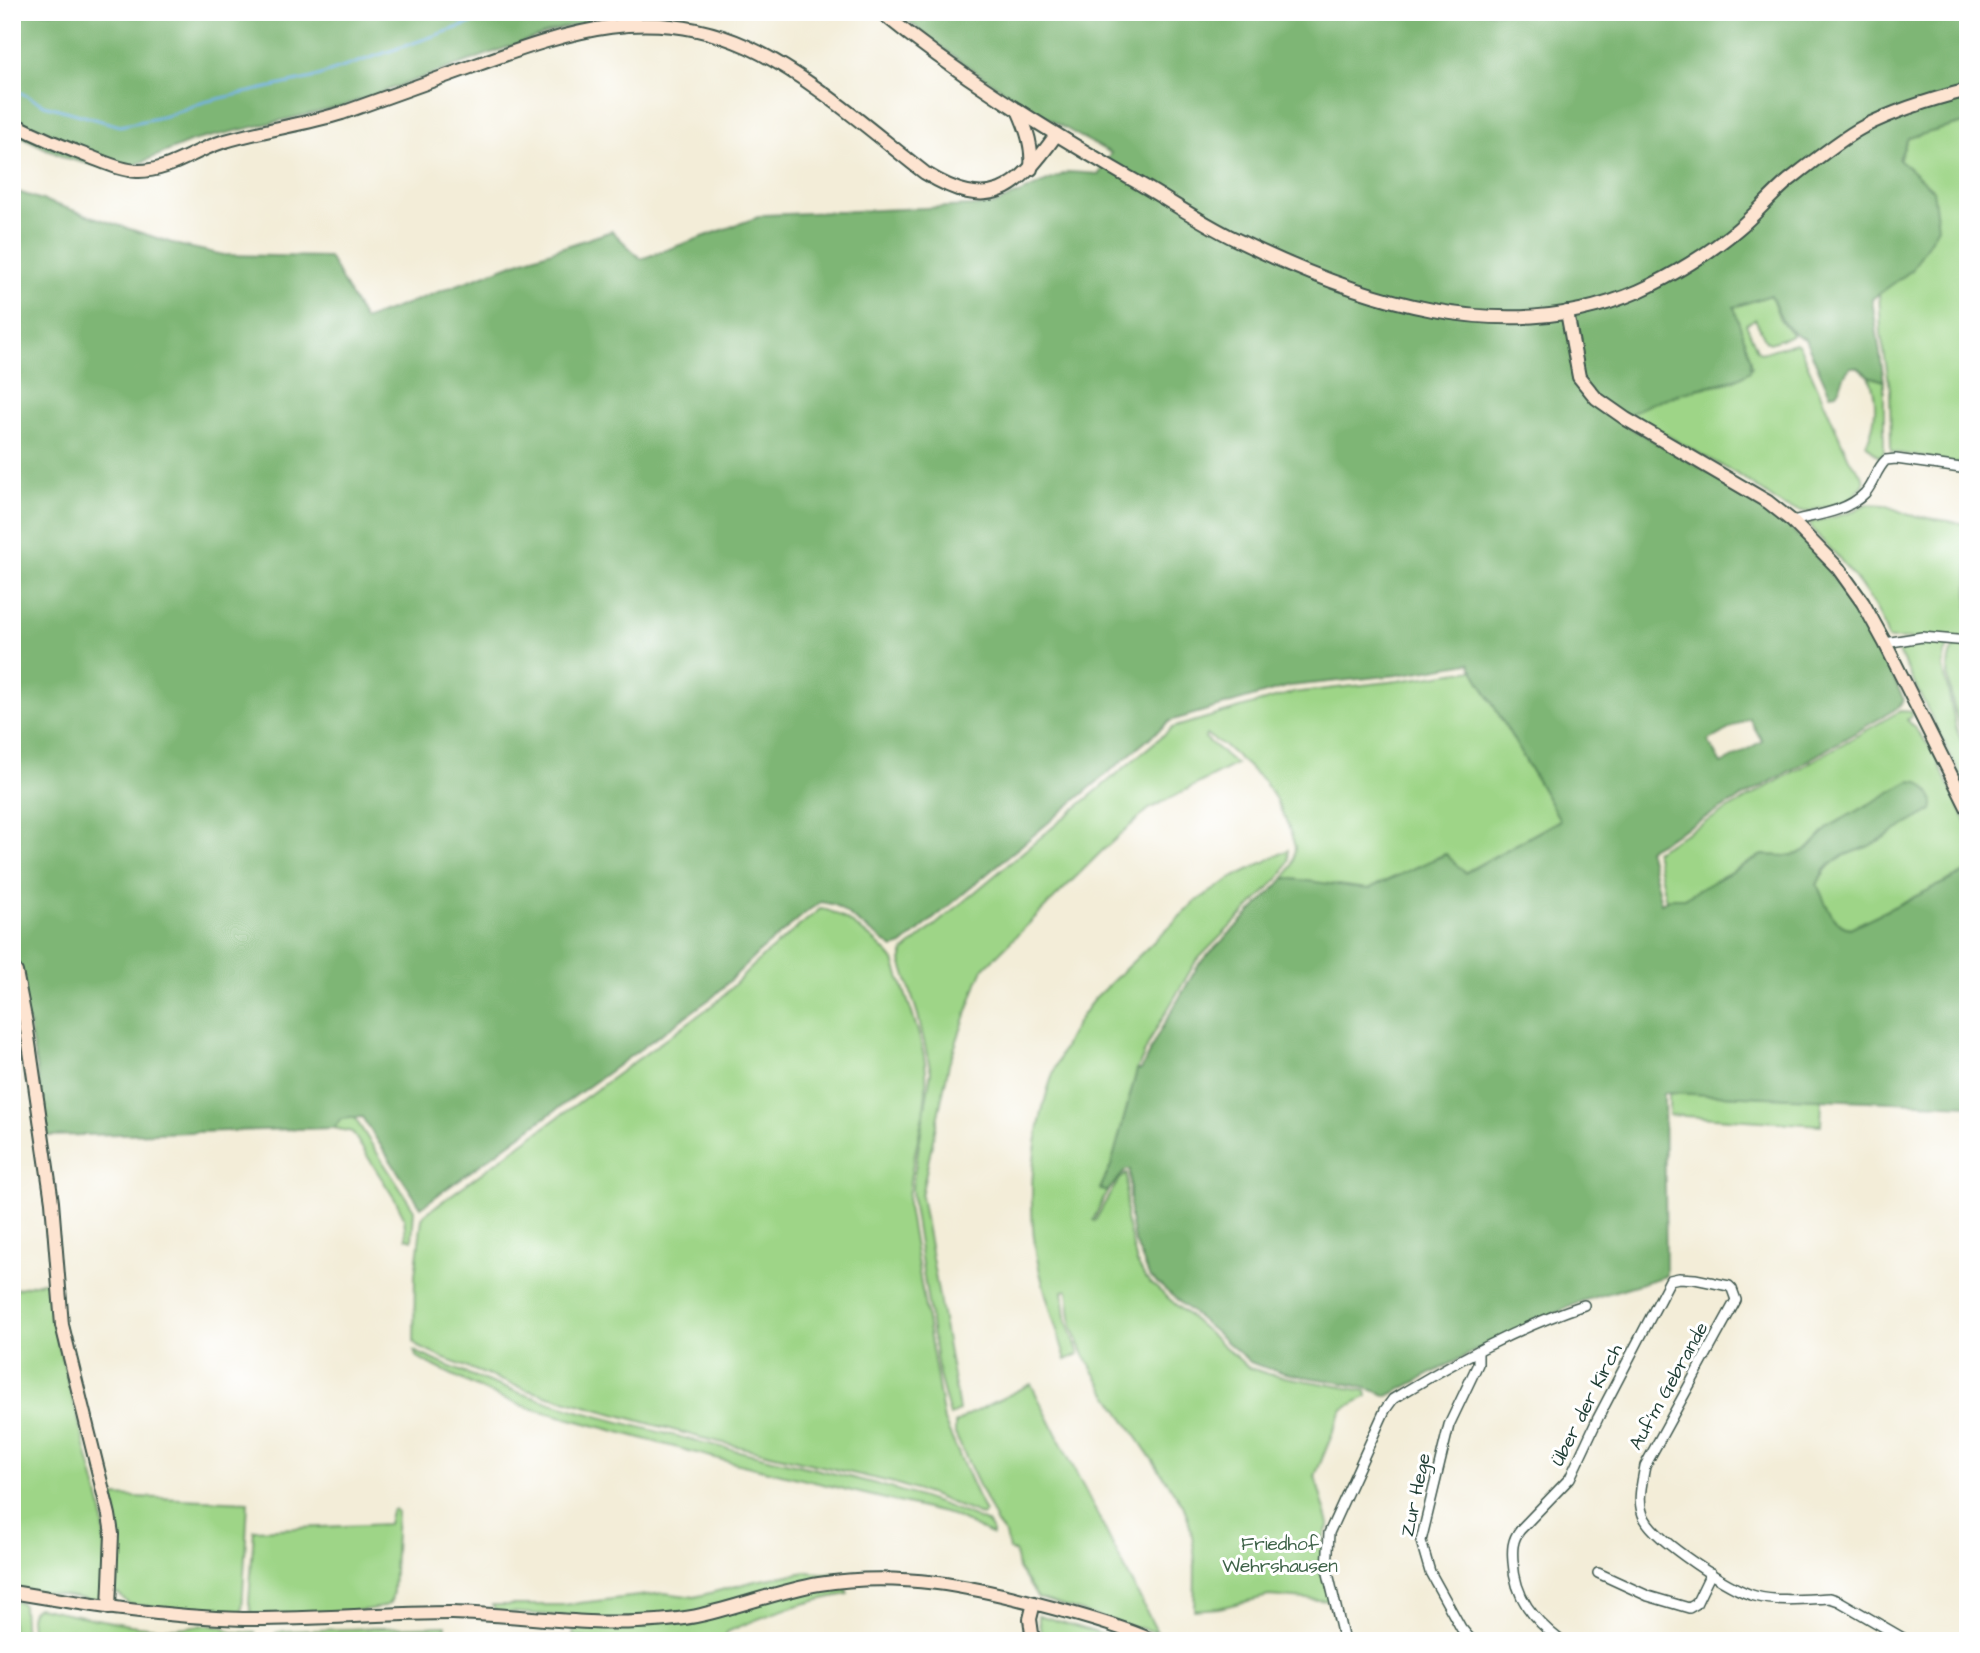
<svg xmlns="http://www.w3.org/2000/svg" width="1980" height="1653" font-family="'Architects Daughter',sans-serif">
<rect width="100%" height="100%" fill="#fff"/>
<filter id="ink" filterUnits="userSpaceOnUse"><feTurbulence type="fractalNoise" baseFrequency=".0143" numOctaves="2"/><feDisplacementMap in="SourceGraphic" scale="14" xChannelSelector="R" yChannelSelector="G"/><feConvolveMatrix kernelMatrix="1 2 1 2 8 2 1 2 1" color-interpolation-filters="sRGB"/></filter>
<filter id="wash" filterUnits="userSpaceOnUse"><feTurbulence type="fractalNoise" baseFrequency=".00686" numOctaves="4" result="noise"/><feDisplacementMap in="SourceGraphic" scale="28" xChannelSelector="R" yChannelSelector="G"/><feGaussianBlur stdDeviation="1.57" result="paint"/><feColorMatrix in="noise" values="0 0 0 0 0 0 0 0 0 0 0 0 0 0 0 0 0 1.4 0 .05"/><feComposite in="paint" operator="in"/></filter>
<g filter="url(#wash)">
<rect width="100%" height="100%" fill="#f3edd8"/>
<!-- green -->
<g fill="#9ed587" stroke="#5e895e" stroke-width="2">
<path d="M 1968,122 L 1968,465 L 1891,452 L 1890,388 L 1881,334 L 1879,293 L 1912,270 L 1933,190 L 1899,160 L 1908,138 Z"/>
<path d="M 1771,295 L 1780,320 L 1793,335 L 1770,343 L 1766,341 L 1755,319 L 1746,324 L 1757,350 L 1761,353 L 1795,343 L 1799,345 L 1849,459 L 1863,477 L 1864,484 L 1851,499 L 1830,506 L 1806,512 L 1784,507 L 1742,477 L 1628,414 L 1637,408 L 1693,390 L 1734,381 L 1752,367 L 1733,307 Z"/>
<path d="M 1869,376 L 1884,381 L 1884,452 L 1879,457 L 1866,444 C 1877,423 1878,398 1869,376 Z"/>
<path d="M 1866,504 L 1885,505 L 1909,515 L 1968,524 L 1968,639 L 1888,639 C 1882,612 1860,583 1842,562 C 1832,548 1817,539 1809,523 L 1849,513 Z"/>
<path d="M 1920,640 L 1950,642 L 1945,654 L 1943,667 L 1956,728 L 1968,757 L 1968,790 L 1895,645 Z"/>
<path d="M 1958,643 L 1968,645 L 1968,749 C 1959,726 1935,661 1958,643 Z"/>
<path d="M 1473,670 L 1560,820 L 1464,873 L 1445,854 L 1368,890 L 1285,878 L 1293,864 L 1295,847 L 1288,825 L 1275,798 L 1263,780 L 1225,746 L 1206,735 L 1205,738 L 1236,764 L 1149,809 L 1102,851 L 983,969 L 978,980 L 949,1064 L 921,1196 L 959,1410 L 950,1416 L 939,1375 L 913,1206 L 912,1187 L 931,1072 L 918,1015 L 901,961 L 904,951 L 1172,728 L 1292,693 L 1398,681 Z"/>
<path d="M 1900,711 L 1912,712 L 1912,716 L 1907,719 L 1931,748 L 1968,826 L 1968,871 L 1850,928 C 1832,926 1825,900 1817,885 C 1829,858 1843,856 1869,846 L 1809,848 L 1798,854 L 1786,856 L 1762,855 L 1684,898 L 1671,898 L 1666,901 L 1655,851 Z"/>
<path d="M 1288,850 L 1289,861 L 1281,876 L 1196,961 L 1151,1038 L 1137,1070 L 1111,1166 L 1100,1189 L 1107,1192 L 1093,1220 L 1095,1221 L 1110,1194 L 1120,1179 L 1127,1174 L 1126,1219 L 1137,1263 L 1145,1278 L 1248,1367 L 1268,1374 L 1366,1391 L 1367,1396 L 1342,1410 L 1315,1476 L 1329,1524 L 1323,1538 L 1324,1568 L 1330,1601 L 1269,1596 L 1219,1608 L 1194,1610 C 1195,1572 1198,1541 1183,1505 L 1102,1386 L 1084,1355 L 1072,1327 L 1068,1290 L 1063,1291 L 1066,1318 L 1079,1354 L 1066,1360 C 1057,1329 1046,1299 1039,1268 C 1020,1183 1039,1065 1095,998 L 1195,902 L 1232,878 Z"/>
<path d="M 820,909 C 839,909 883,946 894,961 C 904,993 924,1039 926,1072 C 929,1116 908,1161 908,1207 L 944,1421 L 985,1513 L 983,1516 L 934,1496 L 894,1483 L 702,1438 L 527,1390 L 442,1358 L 419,1347 L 414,1342 L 415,1275 L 422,1219 L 425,1214 L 718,1001 L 762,957 Z"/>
<path d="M 1669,1093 L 1822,1099 L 1821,1125 L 1669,1115 Z"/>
<path d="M 354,1117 L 414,1210 L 412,1240 L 406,1238 L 404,1217 L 396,1201 L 352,1132 L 334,1128 L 341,1119 Z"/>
<path d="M 42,1282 L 49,1282 L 52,1286 L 58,1343 L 102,1510 C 106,1539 105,1568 103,1597 L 98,1601 L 12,1587 L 12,1290 Z"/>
<path d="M 414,1351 C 524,1403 646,1429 764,1457 C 841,1475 915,1490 988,1523 L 992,1529 L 992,1535 L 952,1515 L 726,1461 L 526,1407 L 487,1392 L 428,1363 L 416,1356 Z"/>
<path d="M 1031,1384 L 1157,1632 L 1121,1624 L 1038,1598 L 1018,1568 L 1015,1552 L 1009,1550 L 1006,1535 L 997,1524 L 955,1434 L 955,1424 L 966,1416 Z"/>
<path d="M 113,1496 L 248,1502 L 242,1611 L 238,1613 L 193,1612 L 129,1604 L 118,1593 L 114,1595 L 120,1557 L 116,1558 L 118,1525 Z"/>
<path d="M 395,1509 L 397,1512 L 393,1591 C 392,1597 392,1602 387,1605 C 376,1613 274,1614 254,1614 L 251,1613 L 249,1602 L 254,1530 L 388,1524 L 391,1511 Z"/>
<path d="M 806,1572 L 836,1574 L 842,1577 L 848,1594 C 802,1602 770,1613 727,1632 L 723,1641 L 594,1640 L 573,1636 L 576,1617 L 495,1611 L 492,1605 L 563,1605 L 664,1593 L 695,1597 L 755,1581 Z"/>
<path d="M 12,1600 L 21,1603 L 23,1606 L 25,1641 L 12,1641 Z"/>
<path d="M 37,1607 C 80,1615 135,1630 178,1628 C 194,1627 218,1619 231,1632 L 255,1633 L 253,1637 L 258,1641 L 32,1641 L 30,1618 L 32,1611 Z"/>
<path d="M 1038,1615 L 1125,1641 L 1042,1641 Z"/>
<path d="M 446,1626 L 446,1641 L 270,1641 L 276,1633 L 284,1631 Z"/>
</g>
<!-- forest -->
<g fill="#7eb674" stroke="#4e7a54" stroke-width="2" fill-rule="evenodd">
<path d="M 12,12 L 607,12 L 605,18 L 559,29 L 340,107 L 192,141 L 135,165 L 106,168 L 65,158 L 12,132 Z"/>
<path d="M 897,12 L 1968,12 L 1968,122 L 1908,138 L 1899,159 L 1933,190 L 1938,227 L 1912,270 L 1872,299 L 1884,381 L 1869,376 L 1858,367 L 1851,367 C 1842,374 1843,385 1836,393 L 1830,394 L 1805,339 C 1783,331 1779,315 1771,295 L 1734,307 L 1751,360 L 1750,371 C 1736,382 1721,382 1704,387 C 1674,395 1644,404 1618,421 C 1655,442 1692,462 1729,485 C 1749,497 1772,510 1790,527 C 1842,580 1873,634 1904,700 L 1899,707 L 1781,776 L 1648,849 L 1661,903 L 1671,898 L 1684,898 L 1762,855 L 1786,856 L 1798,854 L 1809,848 L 1830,826 L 1910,781 L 1919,782 C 1928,789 1936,798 1932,810 L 1869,846 L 1840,857 L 1824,870 L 1817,885 C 1825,900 1832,926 1850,928 L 1968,871 L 1968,1105 L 1664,1093 L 1666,1276 L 1582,1301 L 1477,1350 L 1388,1396 C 1344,1377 1294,1381 1250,1362 L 1149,1276 L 1134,1239 L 1130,1219 L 1130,1170 L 1126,1170 L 1107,1192 L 1100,1189 L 1111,1166 L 1137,1070 L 1141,1070 L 1156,1038 L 1199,964 L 1285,878 L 1368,889 L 1446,854 L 1465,873 L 1560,820 L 1469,663 L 1398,675 L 1290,686 L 1170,721 L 902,945 L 893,948 L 835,905 L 821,902 L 809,910 L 758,953 L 714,996 L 421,1207 L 362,1117 L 341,1119 L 334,1128 L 48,1136 L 28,1020 L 12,1021 L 12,190 L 178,245 L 224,255 L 329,257 L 364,320 L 518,262 L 612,231 L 641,259 L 764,215 L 993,205 L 1068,172 L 1099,174 L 1111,153 C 1035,114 963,67 897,12 ZM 1749,718 L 1762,741 L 1721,764 L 1708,741 Z"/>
</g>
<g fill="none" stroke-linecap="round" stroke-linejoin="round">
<!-- stream -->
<path stroke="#73b2e7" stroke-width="2.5" d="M 12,88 L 44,105 L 120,126 L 166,116 L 204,102 L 312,78 L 503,12"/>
</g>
</g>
<g filter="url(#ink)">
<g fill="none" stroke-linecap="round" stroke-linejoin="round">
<!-- street casing -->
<g stroke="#3f574d" stroke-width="12">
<g id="street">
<path d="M 1792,521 C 1816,515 1847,512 1865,493 C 1874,483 1876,469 1886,460 L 1896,459 L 1968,469"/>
<path d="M 1885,643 L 1922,637 L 1968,641"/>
<path d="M 1598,1573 L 1648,1596 L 1689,1608 L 1696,1604 L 1711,1573"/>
<path d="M 1344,1641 L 1327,1569 L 1329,1533 L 1385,1410 L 1393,1399 C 1454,1362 1516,1328 1584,1305"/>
<path d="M 1472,1641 L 1461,1628 L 1430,1572 L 1421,1541 L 1449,1425 L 1478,1364 L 1478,1351"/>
<path d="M 1561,1641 C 1533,1619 1515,1598 1513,1562 C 1512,1550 1512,1540 1520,1530 L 1570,1478 L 1598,1418 L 1670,1280 L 1679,1278 L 1695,1279 L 1729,1286 L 1732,1289 L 1736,1300 L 1645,1466 C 1642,1483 1636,1503 1645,1519 C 1657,1541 1730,1590 1755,1596 C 1778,1602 1806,1599 1830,1598 L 1839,1601 L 1908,1641"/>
</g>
</g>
<!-- secondary casing -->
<g stroke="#3f574d" stroke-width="16">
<g id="secondary">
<path d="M 881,12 C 958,75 1042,127 1128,177 C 1164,197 1198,221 1235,239 C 1359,300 1504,350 1639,291 C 1672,276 1711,252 1738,229 C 1756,214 1770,196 1788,181 C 1807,166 1842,138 1863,127 C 1896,110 1932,99 1968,90"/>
<path d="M 1018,110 C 1027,130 1033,147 1031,169"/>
<path d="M 12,123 C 36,135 60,146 85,155 C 102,161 119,170 137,171 C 168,172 193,151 222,142 C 261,130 302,125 342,113 C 387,97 431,81 476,65 C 570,31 651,3 748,47 C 810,76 871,131 925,173 C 990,213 1016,191 1056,135"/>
<path d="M 1567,312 L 1579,377 L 1596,398 L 1626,419 L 1768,502 L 1792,521 L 1838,568 L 1863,603 L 1885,643 L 1968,809"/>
<path d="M 12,966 L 16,972 L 26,1023 L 52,1202 L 62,1325 L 109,1515 L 112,1534 L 109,1608"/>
<path d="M 12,1592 C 89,1605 165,1617 243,1619 C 313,1620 382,1613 452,1613 C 514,1614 576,1625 638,1622 C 659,1621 680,1620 701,1615 C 741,1606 779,1591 819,1584 C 898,1571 973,1586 1049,1607 C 1084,1616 1120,1626 1154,1641"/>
<path d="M 1033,1641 L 1030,1619 L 1034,1603"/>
</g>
</g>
<!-- street -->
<use href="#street" stroke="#fff" stroke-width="9"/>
<!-- secondary -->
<use href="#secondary" stroke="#fde4d1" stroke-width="12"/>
</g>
</g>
<g text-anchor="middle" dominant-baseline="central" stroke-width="6" stroke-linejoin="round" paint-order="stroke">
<!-- street labels -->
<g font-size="19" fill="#1f3d34" stroke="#fff">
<text transform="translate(1669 1386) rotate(-61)">Auf'm Gebrande</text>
<text transform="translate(1587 1405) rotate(-63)">Über der Kirch</text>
<text transform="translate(1416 1495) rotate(-78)">Zur Hege</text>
</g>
<!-- park labels -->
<g font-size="19" fill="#3f6349" stroke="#fff">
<text x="1280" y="1544">Friedhof<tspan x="1280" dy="22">Wehrshausen</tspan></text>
</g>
</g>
<!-- margin -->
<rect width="1980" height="1653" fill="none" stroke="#fff" stroke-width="42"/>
</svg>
